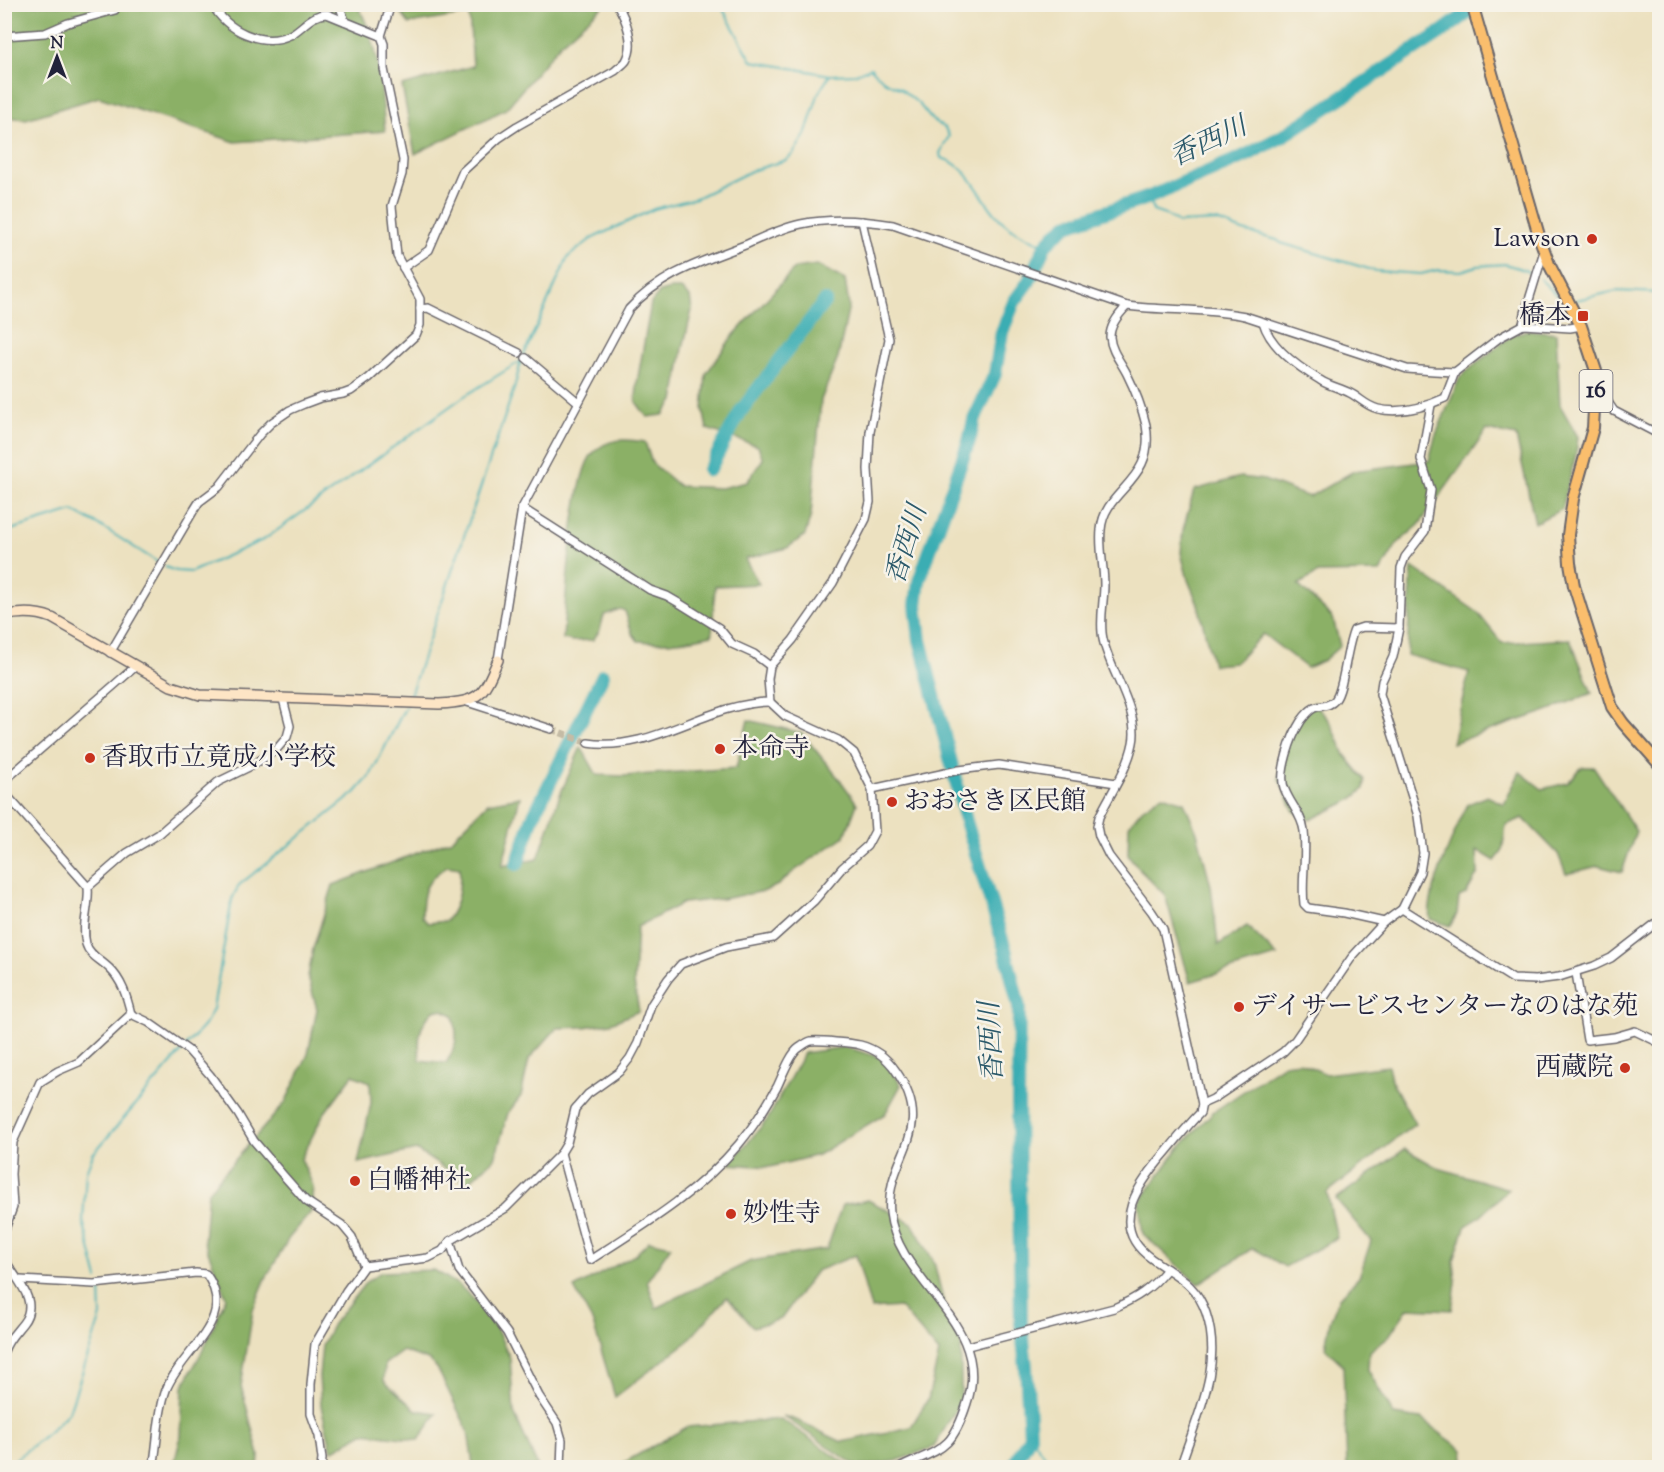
<svg xmlns="http://www.w3.org/2000/svg" width="1664" height="1472" font-family="'Sorts Mill Goudy','Noto Serif JP',serif">
<rect width="100%" height="100%" fill="#f7f3e8"/>
<filter id="ink" filterUnits="userSpaceOnUse"><feTurbulence type="fractalNoise" baseFrequency=".0167" numOctaves="2"/><feDisplacementMap in="SourceGraphic" scale="12" xChannelSelector="R" yChannelSelector="G"/><feConvolveMatrix kernelMatrix="1 2 1 2 8 2 1 2 1" color-interpolation-filters="sRGB"/></filter>
<filter id="wash" filterUnits="userSpaceOnUse"><feTurbulence type="fractalNoise" baseFrequency=".008" numOctaves="4" result="noise"/><feDisplacementMap in="SourceGraphic" scale="24" xChannelSelector="R" yChannelSelector="G"/><feGaussianBlur stdDeviation="1.35" result="paint"/><feColorMatrix in="noise" values="0 0 0 0 0 0 0 0 0 0 0 0 0 0 0 0 0 1.4 0 .05"/><feComposite in="paint" operator="in"/></filter>
<g filter="url(#wash)">
<rect width="100%" height="100%" fill="#ece1c0"/>
<!-- forest -->
<g fill="#8bb066" stroke="#566950" stroke-width="1.5" fill-rule="evenodd">
<path d="M 4,5 L 357,5 C 380,43 381,87 385,131 L 235,142 L 99,97 L 26,119 L 5,117 Z"/>
<path d="M 395,5 L 395,4 L 604,5 L 561,43 L 506,109 L 415,154 L 402,86 L 473,66 L 469,14 L 409,24 Z"/>
<path d="M 817,265 L 845,280 L 849,306 L 838,358 L 821,400 L 811,515 L 805,535 L 787,548 L 745,559 L 759,584 L 715,586 L 712,635 C 687,641 663,644 638,641 L 632,633 L 625,611 L 620,609 L 604,615 L 600,630 L 593,640 L 572,641 L 563,639 C 565,605 573,474 593,453 C 609,437 625,439 645,442 L 652,463 L 679,486 L 721,488 L 747,482 L 763,459 L 758,446 L 707,429 L 703,409 L 706,374 L 732,337 L 795,268 Z"/>
<path d="M 670,289 L 681,289 L 690,297 L 692,310 L 683,348 L 674,401 L 663,415 L 647,417 L 636,402 L 637,383 L 651,303 L 660,292 Z"/>
<path d="M 1528,330 L 1556,333 L 1560,405 L 1578,437 L 1576,454 L 1562,509 L 1535,523 L 1516,436 L 1487,430 L 1419,525 L 1397,544 L 1380,572 L 1318,573 L 1298,585 L 1333,618 L 1340,646 L 1324,660 L 1307,668 L 1263,634 L 1235,663 L 1213,665 L 1198,604 L 1188,580 L 1181,553 L 1183,530 L 1194,490 L 1240,477 L 1264,480 L 1309,497 L 1354,471 L 1429,461 L 1435,437 L 1460,377 L 1512,335 Z"/>
<path d="M 1412,567 L 1477,612 L 1502,643 L 1570,639 L 1592,693 L 1547,711 L 1452,743 L 1469,672 L 1407,655 Z"/>
<path d="M 1314,702 L 1331,723 L 1345,755 L 1365,780 L 1364,789 L 1351,800 L 1310,820 L 1294,812 L 1279,779 L 1283,745 L 1292,721 L 1304,709 Z"/>
<path d="M 748,720 L 802,733 C 820,757 841,778 857,804 L 845,836 L 793,872 L 778,885 L 765,891 L 722,899 L 683,903 L 637,927 L 634,983 L 639,1011 L 611,1023 L 584,1027 L 557,1028 L 529,1059 L 521,1096 L 508,1113 L 495,1158 L 467,1183 L 416,1150 L 358,1163 L 371,1103 L 370,1082 L 353,1075 L 323,1115 L 301,1159 L 313,1186 L 311,1212 L 289,1238 L 265,1280 L 253,1310 L 241,1386 L 259,1455 L 258,1467 L 173,1468 L 181,1436 L 183,1386 L 204,1348 L 226,1297 L 204,1241 L 208,1191 L 285,1103 L 308,1054 L 317,1009 L 308,977 L 313,949 L 333,885 L 451,840 L 488,803 L 520,797 L 502,866 L 538,859 L 559,797 L 581,747 L 597,775 L 624,776 L 736,768 ZM 447,866 L 460,868 C 460,887 459,906 446,921 L 428,923 L 422,917 C 422,891 425,881 447,866 ZM 434,1010 L 442,1010 L 453,1015 C 458,1037 458,1044 446,1063 L 420,1060 C 418,1038 418,1026 434,1010 Z"/>
<path d="M 1582,767 L 1594,767 L 1636,831 L 1622,872 L 1598,866 L 1566,874 L 1558,854 L 1523,818 L 1506,825 L 1502,852 L 1495,861 L 1477,850 L 1478,873 L 1466,894 L 1459,897 L 1457,914 L 1450,926 L 1430,919 C 1425,898 1457,825 1468,804 L 1487,796 L 1504,804 L 1520,772 L 1542,789 L 1567,783 Z"/>
<path d="M 1162,795 L 1184,802 L 1197,832 L 1211,886 L 1218,945 L 1247,926 L 1277,956 L 1190,982 L 1165,895 L 1142,872 L 1128,855 L 1129,825 L 1142,809 Z"/>
<path d="M 845,1047 L 885,1059 L 901,1085 L 885,1114 L 818,1155 L 770,1167 L 729,1164 L 767,1120 L 804,1053 Z"/>
<path d="M 1299,1062 L 1326,1074 L 1388,1066 L 1391,1080 L 1415,1124 L 1327,1193 L 1337,1238 L 1285,1267 L 1253,1248 L 1198,1284 L 1143,1234 L 1139,1203 L 1178,1149 L 1213,1112 L 1284,1064 Z"/>
<path d="M 1405,1149 L 1438,1168 L 1509,1189 L 1480,1216 L 1465,1227 L 1454,1260 L 1456,1283 L 1452,1310 L 1408,1308 L 1389,1336 L 1369,1352 L 1368,1370 L 1394,1415 L 1421,1419 L 1463,1450 L 1465,1467 L 1347,1467 L 1343,1365 L 1325,1348 L 1330,1321 L 1339,1298 L 1359,1277 L 1371,1241 L 1336,1199 Z"/>
<path d="M 868,1200 L 912,1223 L 934,1262 L 945,1308 L 961,1338 L 961,1401 L 934,1447 L 896,1461 L 858,1467 L 783,1416 L 796,1420 L 842,1442 L 911,1427 L 928,1399 L 939,1353 L 900,1307 L 871,1309 L 856,1255 L 816,1271 L 781,1319 L 753,1327 L 727,1297 L 686,1343 L 615,1397 L 593,1323 L 574,1288 L 635,1255 L 649,1241 L 671,1246 L 647,1281 L 656,1308 L 751,1261 L 827,1249 L 842,1205 Z"/>
<path d="M 434,1270 L 459,1285 L 490,1315 L 510,1358 L 514,1413 L 538,1467 L 468,1467 L 473,1466 L 468,1431 L 437,1368 L 428,1360 L 403,1351 L 385,1364 L 384,1381 L 416,1410 L 437,1413 L 419,1440 L 363,1433 L 332,1451 L 321,1406 L 319,1376 L 322,1345 L 333,1324 L 366,1282 L 381,1272 Z"/>
<path d="M 781,1419 L 851,1467 L 616,1467 L 687,1427 Z"/>
</g>
<g fill="none" stroke-linecap="round" stroke-linejoin="round">
<!-- stream -->
<g stroke="#3badb3" stroke-width="2">
<path d="M 720,4 L 752,61 L 830,75 L 855,74 L 871,68 L 884,81 L 901,89 L 919,104 L 932,120 L 945,128 L 949,136 L 940,153 L 941,158 C 970,165 979,197 998,217 C 1010,230 1029,238 1045,246"/>
<path d="M 1150,197 L 1153,211 L 1168,216 L 1178,223 L 1217,221 L 1243,231 L 1277,240 L 1281,243 L 1376,271 L 1421,274 L 1438,270 L 1461,271 L 1477,266 L 1505,264 L 1525,270 L 1533,275"/>
<path d="M 1540,279 L 1564,302"/>
<path d="M 1576,300 L 1616,291 L 1660,293"/>
<path d="M 4,532 L 73,511 L 104,528 L 159,563"/>
<path d="M 165,567 L 176,571 L 191,572 L 265,539 L 463,397 L 521,361"/>
<path d="M 408,701 L 514,389 L 521,361 L 568,257 L 591,239 L 654,209 L 696,198 L 751,171 L 786,160 L 793,154 L 805,135 L 819,92 L 830,75"/>
<path d="M 98,1279 L 83,1221 L 86,1172 L 93,1154 L 206,1023 L 213,1009 L 232,899 L 239,885 L 355,793 L 370,776 L 406,706"/>
<path d="M 1030,1436 L 1053,1468"/>
<path d="M 5,1468 L 49,1432 L 69,1412 L 101,1316 L 100,1286"/>
</g>
<!-- river -->
<g stroke="#3badb3" stroke-width="14">
<path d="M 709,470 L 741,411 L 825,301"/>
<path d="M 517,864 L 533,817 L 603,675"/>
<path d="M 1012,1468 L 1030,1436 L 1026,1367 L 1021,1322 L 1018,1101 L 1019,1007 L 1005,949 L 966,821 L 920,640 L 916,605 L 919,581 L 969,441 L 974,420 L 995,374 L 1002,332 L 1014,302 L 1028,283 L 1045,246 L 1055,235 L 1067,225 L 1150,197 L 1245,156 L 1283,136 L 1443,31 L 1480,4"/>
</g>
</g>
</g>
<g filter="url(#ink)">
<g fill="none" stroke-linecap="round" stroke-linejoin="round">
<!-- street-tunnel -->
<path stroke="#c4bba5" stroke-width="7" stroke-dasharray="7 3.5" stroke-linecap="butt" d="M 551,729 L 588,743"/>
<!-- street casing -->
<g stroke="#69656a" stroke-width="10">
<g id="street">
<path d="M 212,4 C 226,30 262,48 290,35 C 303,28 311,14 327,14 L 381,36"/>
<path d="M 339,4 L 345,21"/>
<path d="M 4,36 L 45,33 L 68,23 L 115,10 L 117,4"/>
<path d="M 403,268 L 429,250 L 463,171 L 499,138 L 517,126 L 615,71 C 618,68 623,65 626,61 C 636,44 626,19 617,4"/>
<path d="M 1127,306 C 1119,314 1110,325 1110,337 C 1111,351 1121,362 1127,374 C 1135,390 1142,408 1146,425 C 1156,483 1104,488 1101,530 C 1099,548 1104,567 1104,585 C 1104,602 1099,622 1103,639 C 1109,670 1140,711 1133,743 C 1128,769 1110,794 1099,817 L 1097,826 L 1099,836 L 1109,856 L 1152,912 L 1163,929 L 1202,1104 L 1200,1113 C 1188,1125 1178,1138 1167,1151 C 1140,1182 1105,1226 1152,1259 C 1176,1276 1196,1283 1206,1313 C 1224,1367 1196,1417 1180,1468"/>
<path d="M 420,309 L 428,308 L 519,353"/>
<path d="M 1263,322 C 1270,347 1298,367 1320,380 C 1329,386 1340,388 1350,393 C 1360,398 1366,406 1378,409 C 1400,414 1425,407 1445,398 L 1455,372"/>
<path d="M 1523,325 L 1525,313 L 1544,251"/>
<path d="M 526,358 L 578,402"/>
<path d="M 1596,388 L 1601,392 L 1614,411 L 1660,435"/>
<path d="M 522,508 L 650,590 L 667,596 L 679,603 L 719,628 L 732,644 L 754,654 L 770,666"/>
<path d="M 110,653 L 194,510 L 199,502 L 219,487 L 260,434 L 271,423 L 290,410 L 304,404 L 320,398 L 343,394 L 351,391 L 369,378 L 416,335 L 420,325 L 420,299 L 397,256 L 392,206 L 402,174 L 403,160 L 384,69 L 384,44 L 381,36 L 391,4"/>
<path d="M 498,660 L 522,508 L 629,309 C 662,273 701,262 745,245 C 763,237 782,228 801,224 C 831,218 863,220 893,225 L 1127,306 C 1166,311 1206,308 1245,316 L 1407,369 L 1434,371 L 1455,372 L 1499,338 L 1523,325 L 1570,328 L 1581,326"/>
<path d="M 467,702 L 551,729"/>
<path d="M 588,743 C 653,753 706,703 770,702"/>
<path d="M 4,781 L 135,667"/>
<path d="M 872,789 L 959,770 L 999,765 L 1116,783"/>
<path d="M 4,792 L 88,887 C 90,906 81,925 86,944 C 89,955 101,960 109,968 C 122,980 127,997 131,1014"/>
<path d="M 88,887 L 127,853 L 159,834 L 218,782 L 253,765 L 276,750 L 287,737 L 290,726 L 283,699"/>
<path d="M 1402,909 L 1513,979 L 1536,980 L 1559,977 L 1594,966 L 1611,958 L 1660,920"/>
<path d="M 1384,922 L 1344,913 L 1308,908 L 1304,904 C 1301,880 1307,855 1304,831 C 1302,815 1291,805 1285,790 C 1277,774 1292,735 1301,721 C 1304,717 1310,710 1314,708 C 1322,705 1329,707 1335,700 C 1344,689 1346,648 1354,630 L 1363,627 L 1399,628"/>
<path d="M 1576,973 L 1587,1040 L 1614,1037 L 1635,1031 L 1660,1043"/>
<path d="M 131,1014 L 148,1022 L 188,1050 L 210,1075 L 238,1114 L 254,1141 L 283,1175 L 306,1201 L 342,1225 L 352,1237 L 364,1266"/>
<path d="M 1202,1104 L 1213,1099 L 1283,1052 L 1295,1040 L 1352,957 L 1384,922 L 1402,909 L 1420,872 L 1423,853 L 1418,816 L 1380,694 L 1382,681 L 1393,657 L 1399,628 L 1401,568 L 1405,557 L 1425,531 L 1431,490 L 1421,459 L 1431,405"/>
<path d="M 561,1153 L 590,1260 C 643,1226 698,1193 739,1144 C 754,1126 766,1107 777,1087 C 782,1077 790,1054 799,1048 C 802,1046 807,1042 811,1041 C 819,1040 852,1043 860,1045 C 875,1049 888,1059 896,1071 C 939,1133 884,1157 890,1213 C 898,1284 994,1323 967,1403 C 952,1451 941,1448 899,1468"/>
<path d="M 4,1154 L 10,1169"/>
<path d="M 4,1232 L 13,1207 L 11,1174 L 13,1142 L 40,1082 L 58,1071 L 79,1062 L 131,1014"/>
<path d="M 450,1241 L 459,1270 L 507,1333 L 539,1396 L 557,1423 L 562,1440 L 561,1468"/>
<path d="M 4,1258 C 14,1278 41,1300 23,1323 C 16,1332 8,1339 4,1351"/>
<path d="M 20,1280 L 94,1284 L 196,1273 L 206,1274 C 239,1320 182,1349 166,1390 C 157,1415 158,1442 153,1468"/>
<path d="M 968,1346 L 1114,1308 C 1137,1298 1151,1289 1167,1269"/>
<path d="M 321,1468 L 322,1459 L 319,1436 L 311,1414 L 311,1384 L 315,1344 L 346,1291 L 364,1266 L 428,1258 L 442,1251 L 450,1241 L 506,1208 L 561,1153 L 567,1143 L 575,1109 L 588,1094 L 619,1072 L 630,1058 L 638,1043 L 651,1005 L 668,979 L 681,964 L 726,947 L 773,938 L 814,901 L 842,868 L 867,846 L 875,831 L 872,789 L 854,753 L 838,740 L 785,716 L 770,702 L 768,679 L 770,666 L 793,640 L 833,583 L 866,519 L 870,502 L 868,469 L 870,432 L 889,339 L 862,221"/>
</g>
</g>
<!-- secondary casing -->
<g stroke="#69656a" stroke-width="12">
<path id="secondary" d="M 4,616 C 21,612 36,612 52,618 L 171,686 L 200,695 L 439,704 C 480,701 482,697 498,660"/>
</g>
<!-- primary casing -->
<g stroke="#69656a" stroke-width="14">
<path id="primary" d="M 1472,4 L 1540,239 L 1549,264 L 1581,326 L 1596,371 L 1593,428 L 1573,499 L 1568,535 L 1570,563 L 1574,586 L 1612,707 L 1623,723 L 1660,765"/>
</g>
<!-- street -->
<use href="#street" stroke="#fff" stroke-width="7"/>
<!-- secondary -->
<use href="#secondary" stroke="#fde5c5" stroke-width="9"/>
<!-- primary -->
<use href="#primary" stroke="#fabe6d" stroke-width="10"/>
</g>
</g>
<!-- markers -->
<g fill="#c8321e" stroke="#f7f3e8" stroke-width="2">
<circle cx="1592" cy="239" r="6"/>
<rect x="1577" y="310" width="12" height="12" rx="3"/>
<circle cx="720" cy="749" r="6"/>
<circle cx="90" cy="758" r="6"/>
<circle cx="892" cy="802" r="6"/>
<circle cx="1239" cy="1007" r="6"/>
<circle cx="1625" cy="1068" r="6"/>
<circle cx="355" cy="1181" r="6"/>
<circle cx="731" cy="1214" r="6"/>
</g>
<g text-anchor="middle" dominant-baseline="central" stroke-width="5" stroke-linejoin="round" paint-order="stroke">
<!-- shield labels -->
<rect fill="#f7f3e8" stroke="#62616f" stroke-width="1.5" x="1579.5" y="370" width="33" height="42" rx="4.5"/>
<g font-size="24" font-weight="bold" fill="#22223b">
<text x="1596" y="391">16</text>
</g>
<!-- poi labels -->
<g font-size="26" fill="#22223b" stroke="#f7f3e8" text-anchor="start">
<text x="1580" y="239" text-anchor="end">Lawson</text>
<text x="1571" y="316" text-anchor="end">橋本</text>
<text x="732" y="749">本命寺</text>
<text x="102" y="758">香取市立竟成小学校</text>
<text x="904" y="802">おおさき区民館</text>
<text x="1251" y="1007">デイサービスセンターなのはな苑</text>
<text x="1613" y="1068" text-anchor="end">西蔵院</text>
<text x="367" y="1181">白幡神社</text>
<text x="743" y="1214">妙性寺</text>
</g>
<!-- water labels -->
<g font-size="27" font-style="italic" fill="#2c5a6b" stroke="#f7f3e8">
<text transform="translate(1209 143) rotate(-25)">香西川</text>
<text transform="translate(908 545) rotate(-73)">香西川</text>
<text transform="translate(993 1042) rotate(-93)">香西川</text>
</g>
</g>
<!-- margin -->
<rect width="1664" height="1472" fill="none" stroke="#f7f3e8" stroke-width="24"/>
<!-- north arrow -->
<g transform="translate(57 57)" stroke="#f7f3e8" stroke-width="4.5" paint-order="stroke">
<path d="M0-4.5L10 22L0 15L-10 22Z" fill="#22223b"/>
<text y="-9" font-size="16" font-weight="bold" text-anchor="middle" fill="#22223b">N</text>
</g>
</svg>
